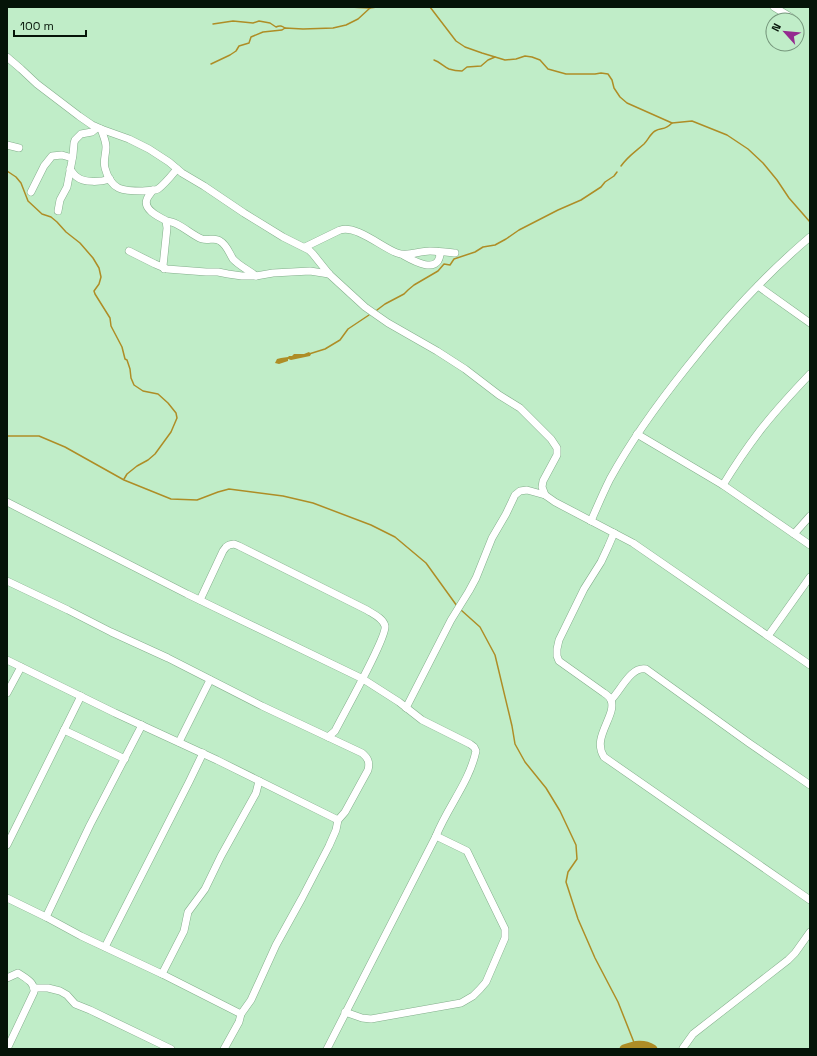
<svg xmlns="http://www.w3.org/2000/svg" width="817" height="1056" font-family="'Space Grotesk',sans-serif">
<rect width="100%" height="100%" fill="#c0edc8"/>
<!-- water -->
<path fill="#ae8d26" d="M 309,352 L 311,354 L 310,356 L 291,360 L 288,359 L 288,361 L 279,364 L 275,363 L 277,359 L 281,358 L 288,357 L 289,356 L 292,356 L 294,354 L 304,354 Z"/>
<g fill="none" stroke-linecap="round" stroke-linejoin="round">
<!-- stream -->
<g stroke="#ae8d26" stroke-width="1.5">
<path d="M 349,7 L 370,8"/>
<path d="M 430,7 L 456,41 L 465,47 L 482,53 L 505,60 L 516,59 L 525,56 L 532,57 L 540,60 L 548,69 L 566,74 L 595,74 L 601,73 L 608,74 L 612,80 L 614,88 L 620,97 L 627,103 L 672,123 L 692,121 L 727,135 L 748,149 L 763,163 L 777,180 L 789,198 L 810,222"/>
<path d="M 213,24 L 233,21 L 253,23 L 259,21 L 270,23 L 276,27 C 280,25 282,26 285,28"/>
<path d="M 434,60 C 440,62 443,66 449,69 C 452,70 458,71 462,71 L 467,67 L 481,66 L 488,60 L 495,57"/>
<path d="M 211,64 L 230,55 L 236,51 L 239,46 L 249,43 L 251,37 L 263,32 L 282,30 L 285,28 L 303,29 L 333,28 L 346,25 L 358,19 L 370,8 L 377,7"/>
<path d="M 621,166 C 628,156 635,152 644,144 C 648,140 650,134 655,131 C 662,127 664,131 672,123"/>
<path d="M 7,171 L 16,177 L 21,183 L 28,201 L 42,214 L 51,217 L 57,222 L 66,232 L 80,243 L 93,258 L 99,268 L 101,277 L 99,284 L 94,291 L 95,294 L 110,318 L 111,326 L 122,347 L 125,359 L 127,360 L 130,369 L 131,378 L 134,385 L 143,391 L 158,394 L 168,403 L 176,413 L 177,418 L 171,432 L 155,454 L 148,460 L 137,466 L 127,474 L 124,479"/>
<path d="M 377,310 L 385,304 L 404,294 L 408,290 L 414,285 L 438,271 L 444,264 L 450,265 L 454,259 L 475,252 L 483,247 L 495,245 L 506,239 L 519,230 L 558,210 L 581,200 L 601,187 L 605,182 L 614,176 L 617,172"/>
<path d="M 309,354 L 325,349 L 340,340 L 348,329 L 369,315"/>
<path d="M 7,436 L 39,436 L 65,447 L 124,480 L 171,499 L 197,500 L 218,492 L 229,489 L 283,496 L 313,503 L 371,525 L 395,537 L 426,563 L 457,606"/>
<path d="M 461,610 L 480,627 L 495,655 L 512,726 L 515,744 L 525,762 L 546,788 L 560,811 L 576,845 L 577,859 L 568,872 L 566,882 L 578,919 L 595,958 L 618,1002 L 635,1045"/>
</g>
<!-- river -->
<path stroke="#ae8d26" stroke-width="9" d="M 624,1049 C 635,1045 643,1043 653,1049"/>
<!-- minor casing -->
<g stroke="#83ae8b" stroke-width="8">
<g id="minor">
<path d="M 774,7 L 792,18"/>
<path d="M 7,57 L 21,69 L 37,84 L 79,116 L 92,125 L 101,129 L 129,139 L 149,149 L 169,162 L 182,173 L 204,186 L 244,213 L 283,237 L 309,250 L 313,254 L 329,274 L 365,307 L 388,323 L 437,351 L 465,369 L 499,395 L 520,408 L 551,439 L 557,448 L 557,455 L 543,481 L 542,487 L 545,495 L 555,502 L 633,543 L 810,665"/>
<path d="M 101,129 C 103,135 106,141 106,147 C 106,154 103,161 105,168 C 111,191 123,191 143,191 C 148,190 154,191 158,189 C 164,185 172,175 177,169"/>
<path d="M 7,145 L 19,148"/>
<path d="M 70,169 C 72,172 74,175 77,177 C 84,183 101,182 110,179"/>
<path d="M 153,190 C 151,193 148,196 147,199 C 143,209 157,216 165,220 L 166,221 L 167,228 L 163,266 L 164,269"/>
<path d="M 31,192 L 44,166 L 52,156 L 62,155 L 72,158"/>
<path d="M 58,211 L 60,200 L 67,187 L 73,155 L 74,143 L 75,140 L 81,134 L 92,132 L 97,128"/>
<path d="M 166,221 C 178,221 191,235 202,239 C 209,241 215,237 220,241 C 227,245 229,253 233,259 C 238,265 250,271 256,276"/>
<path d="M 305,247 L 340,230 C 357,225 381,247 397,253 C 408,257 418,251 430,251 C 438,251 446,252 455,253"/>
<path d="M 129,251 L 155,264 L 167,269 L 206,272 L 218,272 L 228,274 L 242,276 L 256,276 L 273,273 L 310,271 L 329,274"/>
<path d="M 403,255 C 412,260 437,275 440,255 L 438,252"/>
<path d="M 758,286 L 810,323"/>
<path d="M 637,434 L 723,485 L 810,545"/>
<path d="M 723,485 C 734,467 746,449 759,432 C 775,411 792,393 810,374"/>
<path d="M 7,502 L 187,594 L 363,679 L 399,702 L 422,720 L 470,744 L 474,747 L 476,751 C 469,783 448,806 436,836 L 327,1049"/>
<path d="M 591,521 C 597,507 603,493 610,479 C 632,439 659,402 687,367 C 724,320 765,275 810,237"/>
<path d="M 614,533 L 608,547 L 601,562 L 584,589 L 559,640 L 557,649 L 557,656 L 559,661 L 604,693 C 607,695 610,697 611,700 C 617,716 591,737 604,757 L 810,900"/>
<path d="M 794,534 L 810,516"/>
<path d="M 7,581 L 68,610 L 111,632 L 168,658 L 262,706 L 362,753 C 368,758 370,762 368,770 L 345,812 L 338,820 L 336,830 L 329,846 L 302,898 L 276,945 L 251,1000 L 241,1014 L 239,1022 L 224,1049"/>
<path d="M 200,600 L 223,551 L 226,547 L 229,545 L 234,544 L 239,546 L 367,610 C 373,614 383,618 385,626 C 387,637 343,715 335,731 L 328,737"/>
<path d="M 768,636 L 810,577"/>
<path d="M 7,660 L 115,713 L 217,760 L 338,820"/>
<path d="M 7,693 L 21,667"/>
<path d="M 611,700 C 621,690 631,666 646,669 L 749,743 L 810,785"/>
<path d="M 406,708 L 451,620 L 469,591 L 476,578 L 492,538 L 506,514 L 515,495 L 520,491 L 527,490 L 545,495"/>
<path d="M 64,730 L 125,759"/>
<path d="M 179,742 L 210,680"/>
<path d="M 7,845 L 81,696"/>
<path d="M 7,898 L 46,917 L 81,936 L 162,974 L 241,1014"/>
<path d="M 46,917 L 90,825 L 142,725"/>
<path d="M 105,947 L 189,782 L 203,753"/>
<path d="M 162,974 L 184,931 L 188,912 L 205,889 L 221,856 L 256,793 L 259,781"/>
<path d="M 7,978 L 18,973 C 25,978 35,982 34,992 L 7,1049"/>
<path d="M 34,988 L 48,988 L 60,991 L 67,995 L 75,1004 L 90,1010 L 171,1049"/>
<path d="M 345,1012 L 362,1018 L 371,1019 L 461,1003 L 473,996 L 480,989 L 486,982 L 505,938 L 505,929 L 467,851 L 436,836"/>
<path d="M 683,1048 L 693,1034 L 788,960 L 795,953 L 810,932"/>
</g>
</g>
<!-- minor -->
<use href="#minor" stroke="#fff" stroke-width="7"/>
</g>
<!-- border -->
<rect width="817" height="1056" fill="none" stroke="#051408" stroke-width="16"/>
<!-- north arrow -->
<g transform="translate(785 32) rotate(297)"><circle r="19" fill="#c0edc8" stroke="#75967b"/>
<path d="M0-3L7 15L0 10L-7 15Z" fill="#942b8f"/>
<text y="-6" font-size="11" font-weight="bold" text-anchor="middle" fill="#051408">N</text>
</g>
<!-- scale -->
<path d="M14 30v6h72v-6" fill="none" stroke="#051408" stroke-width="2"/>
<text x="20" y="30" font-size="12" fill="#051408" stroke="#c0edc8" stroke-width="3" paint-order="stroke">100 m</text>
</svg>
